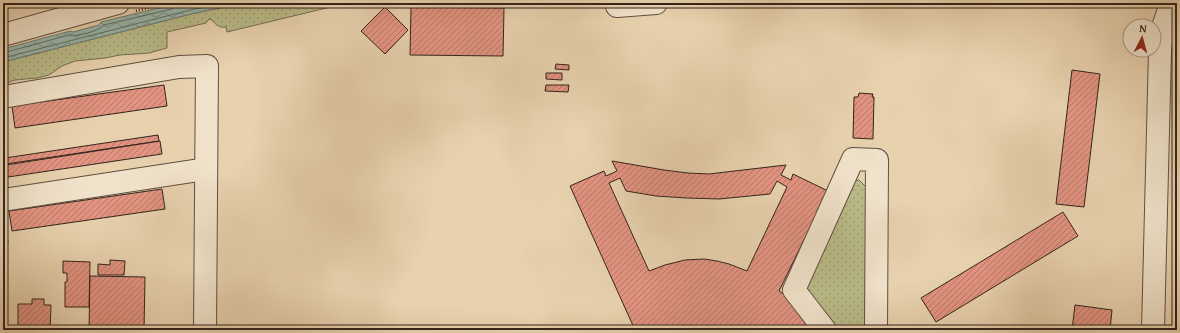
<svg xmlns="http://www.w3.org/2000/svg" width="1180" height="333" font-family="'Gentium Book Plus',serif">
<defs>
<pattern id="grass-dots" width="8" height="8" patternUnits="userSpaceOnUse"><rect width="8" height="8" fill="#b9bb88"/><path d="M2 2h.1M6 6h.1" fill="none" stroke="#a0a075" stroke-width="1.8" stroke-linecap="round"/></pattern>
<pattern id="water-waves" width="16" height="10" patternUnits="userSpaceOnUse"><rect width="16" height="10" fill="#97b7ad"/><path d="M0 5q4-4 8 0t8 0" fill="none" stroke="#7c948c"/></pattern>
<pattern id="building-hatch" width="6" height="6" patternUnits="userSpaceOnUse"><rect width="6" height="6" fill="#e39481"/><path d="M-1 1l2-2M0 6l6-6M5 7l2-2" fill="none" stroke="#b97869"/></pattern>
</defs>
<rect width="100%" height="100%" fill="#e8d2ae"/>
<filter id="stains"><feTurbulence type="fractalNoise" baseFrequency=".005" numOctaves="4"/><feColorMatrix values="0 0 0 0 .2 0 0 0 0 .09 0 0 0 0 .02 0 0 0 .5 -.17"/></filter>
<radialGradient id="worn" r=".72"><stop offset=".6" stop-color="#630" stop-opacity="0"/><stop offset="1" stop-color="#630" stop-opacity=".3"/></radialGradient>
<!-- grass -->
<g fill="url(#grass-dots)" stroke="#766f52">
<path d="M 244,3 L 347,3 L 227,32 L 226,27 C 219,28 216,25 212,20 L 209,19 L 206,23 L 167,32 L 167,48 L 149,53 L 120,55 L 105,58 L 75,61 L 62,66 L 49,75 L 37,78 L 15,80 L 3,84 L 3,62 L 195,13 Z"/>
<path d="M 859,180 L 871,192 L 870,330 L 833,330 L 805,290 L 853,181 Z"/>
</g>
<!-- water -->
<path fill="url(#water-waves)" stroke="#6f7c73" d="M 179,3 L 244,3 L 195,13 L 3,62 L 3,49 L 70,31 L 73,32 L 99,25 L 101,22 Z"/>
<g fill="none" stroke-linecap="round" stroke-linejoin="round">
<!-- shore -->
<g stroke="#656d65" stroke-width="1">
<path d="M 3,53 L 69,35 C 77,37 99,31 104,25 L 172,9 L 175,6 L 176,3"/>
<path d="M 3,58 L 194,9 L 227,3"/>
</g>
</g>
<!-- building -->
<g fill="url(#building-hatch)" stroke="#33231d" fill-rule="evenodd">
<path d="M 385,7 L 408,30 L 385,54 L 361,31 Z"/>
<path d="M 411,7 L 504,8 L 503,56 L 410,55 Z"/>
<path d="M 556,64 L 569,65 L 569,70 L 555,69 Z"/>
<path d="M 1072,70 L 1100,74 L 1084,207 L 1056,204 Z"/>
<path d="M 546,73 L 562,73 L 562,80 L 546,79 Z"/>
<path d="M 164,85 L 167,106 L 15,128 L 12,106 Z"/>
<path d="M 546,85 L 569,85 L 568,92 L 545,91 Z"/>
<path d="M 859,93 L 873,94 L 872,97 L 874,97 L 873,139 L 853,138 L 854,97 L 858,97 Z"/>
<path d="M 158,135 L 159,141 L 6,164 L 5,158 Z"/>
<path d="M 160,141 L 162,154 L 8,177 L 6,165 Z"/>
<path d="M 612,161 L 664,170 L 688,173 L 709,174 L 786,165 L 781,175 L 791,180 L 793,174 L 828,191 L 779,291 L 789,298 L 818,330 L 635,330 L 570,186 L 604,171 L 606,176 L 617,171 ZM 620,178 L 626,191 L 656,196 L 687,198 L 719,199 L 770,194 L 777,181 L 787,187 L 747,271 L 729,264 L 717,261 L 704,259 L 685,260 L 665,265 L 649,271 L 609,183 Z"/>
<path d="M 162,189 L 165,209 L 12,231 L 9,211 Z"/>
<path d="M 1063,212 L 1078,236 L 936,322 L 921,298 Z"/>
<path d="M 3,219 L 5,219 L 8,243 L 3,243 Z"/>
<path d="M 110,260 L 125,261 L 124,275 L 98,275 L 98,264 L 110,265 Z"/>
<path d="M 63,261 L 90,262 L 89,307 L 65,307 L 65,282 L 67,282 L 67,273 L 63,273 Z"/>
<path d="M 90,276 L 145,277 L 144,330 L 89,330 Z"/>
<path d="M 32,299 L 44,299 L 44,305 L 51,305 L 50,330 L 18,330 L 18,304 L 32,304 Z"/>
<path d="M 1075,305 L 1112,310 L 1110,330 L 1072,330 Z"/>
</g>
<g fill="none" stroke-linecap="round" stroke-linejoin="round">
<!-- minor casing -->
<g stroke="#604f41" stroke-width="24">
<g id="minor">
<path d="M 617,3 L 617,6 L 656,3"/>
<path d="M 3,35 L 118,3"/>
<path d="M 3,97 L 179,67 L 207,66 L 205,330"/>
<path d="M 3,200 L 206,169"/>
<path d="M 825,330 L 794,290 L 853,159 L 877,160 L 876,330"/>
<path d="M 1153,330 L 1160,51 L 1162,30 L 1171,3"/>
</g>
</g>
<!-- path -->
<path stroke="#33231d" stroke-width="2.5" stroke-dasharray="1 2" stroke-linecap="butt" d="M 136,11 L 167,3"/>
<!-- minor -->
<use href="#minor" stroke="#f0e2ca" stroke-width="22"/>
</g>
<!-- margin -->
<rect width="1180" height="333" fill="none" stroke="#e8d2ae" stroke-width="16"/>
<rect x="4" y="4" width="1172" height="325" fill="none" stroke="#33231d" stroke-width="2"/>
<rect x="8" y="8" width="1164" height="317" fill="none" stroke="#33231d"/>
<!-- north arrow -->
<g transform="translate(1142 38) rotate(6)"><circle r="19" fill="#f0e2ca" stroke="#a49685"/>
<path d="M0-3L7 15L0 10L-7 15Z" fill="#8f2418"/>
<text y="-6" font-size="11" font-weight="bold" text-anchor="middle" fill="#33231d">N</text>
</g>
<rect width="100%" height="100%" filter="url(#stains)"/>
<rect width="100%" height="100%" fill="url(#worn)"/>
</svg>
